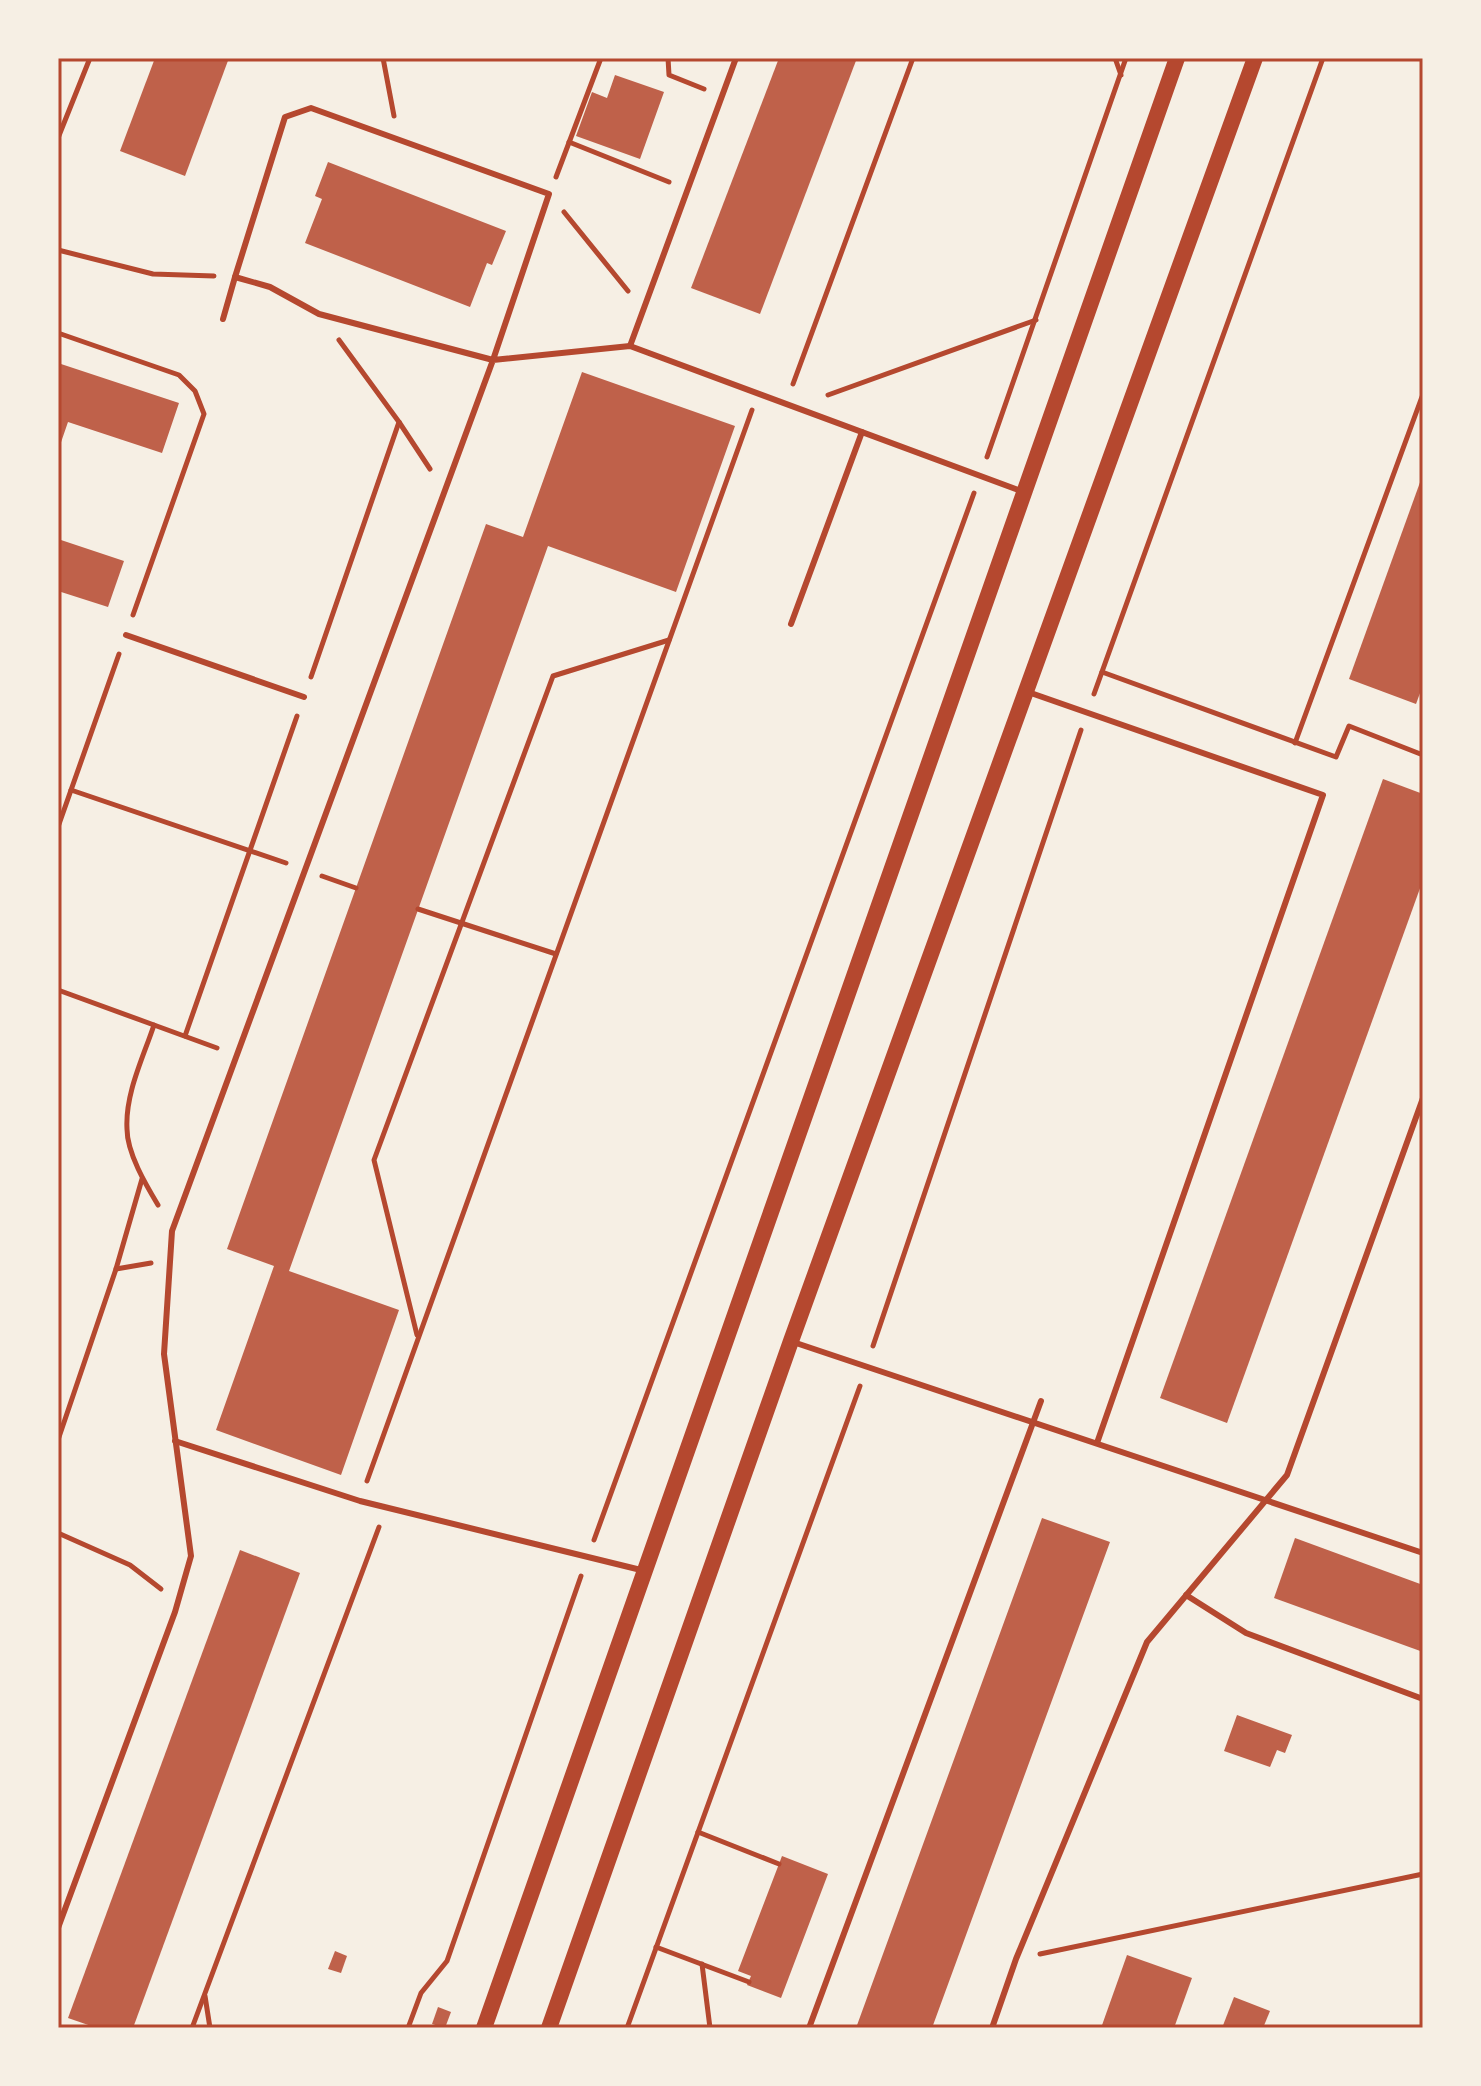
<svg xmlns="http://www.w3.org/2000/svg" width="1481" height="2086" font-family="'Roboto Condensed',sans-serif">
<rect width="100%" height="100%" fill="#f6efe4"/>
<!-- building -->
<g fill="#bf614a">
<path d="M 155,58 L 229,58 L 185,176 L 120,151 Z"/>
<path d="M 779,58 L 857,58 L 760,314 L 691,288 Z"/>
<path d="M 615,75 L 664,92 L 640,159 L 576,136 L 592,92 L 607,98 Z"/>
<path d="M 328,162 L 506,231 L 492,265 L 487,263 L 470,307 L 305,243 L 322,199 L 315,196 Z"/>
<path d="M 58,363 L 179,403 L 162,453 L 68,422 L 58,451 Z"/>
<path d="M 582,372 L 735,426 L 676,592 L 548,546 L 289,1271 L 399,1310 L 341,1475 L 216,1430 L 274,1266 L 227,1249 L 486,524 L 523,537 Z"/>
<path d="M 1423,474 L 1423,685 L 1416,704 L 1349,679 Z"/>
<path d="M 58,539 L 124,561 L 108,607 L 58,591 Z"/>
<path d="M 1383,779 L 1423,794 L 1423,880 L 1227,1423 L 1160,1398 Z"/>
<path d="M 1042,1518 L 1110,1542 L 1014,1804 L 932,2028 L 856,2028 Z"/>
<path d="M 1295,1538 L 1423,1585 L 1423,1652 L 1274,1598 Z"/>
<path d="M 240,1550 L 300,1573 L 133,2028 L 97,2028 L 68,2018 Z"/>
<path d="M 1237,1715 L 1292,1735 L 1285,1753 L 1277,1750 L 1270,1767 L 1224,1751 Z"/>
<path d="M 782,1856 L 828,1874 L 781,1998 L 747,1985 L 751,1976 L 738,1971 Z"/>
<path d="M 335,1951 L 347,1956 L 341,1973 L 328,1969 Z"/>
<path d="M 1127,1955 L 1192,1978 L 1174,2028 L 1101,2028 Z"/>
<path d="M 1234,1997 L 1270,2011 L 1263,2028 L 1222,2028 Z"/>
<path d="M 438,2007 L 451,2012 L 445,2028 L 432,2024 Z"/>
</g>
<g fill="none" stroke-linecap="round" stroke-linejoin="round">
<!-- path -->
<g stroke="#b5482f" stroke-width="5">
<path d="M 383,58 L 394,116"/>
<path d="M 668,58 L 669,75 L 704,89"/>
<path d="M 1115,58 L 1121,75"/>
<path d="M 58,138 L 90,58"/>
<path d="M 569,142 L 669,182"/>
<path d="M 556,177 L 601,58"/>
<path d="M 564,212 L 628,291"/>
<path d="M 58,250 L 153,274 L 214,276"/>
<path d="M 58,333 L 179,375 L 195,391 L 204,414 L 133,615"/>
<path d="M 339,340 L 399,422 L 430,469"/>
<path d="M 793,384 L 913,58"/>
<path d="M 828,395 L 1036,320"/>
<path d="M 987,457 L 1126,58"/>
<path d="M 1102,672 L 1336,757 L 1349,726 L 1423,755"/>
<path d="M 311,677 L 399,422"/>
<path d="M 1094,694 L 1323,58"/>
<path d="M 1295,743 L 1423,394"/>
<path d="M 71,790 L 286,863"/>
<path d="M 58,827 L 119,654"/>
<path d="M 322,876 L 356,888"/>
<path d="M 418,909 L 556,954"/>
<path d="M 58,990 L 154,1025 C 143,1058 125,1094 127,1129 C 127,1153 146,1185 158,1205"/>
<path d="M 154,1025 L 217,1048"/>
<path d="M 185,1036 L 297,716"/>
<path d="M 116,1269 L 151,1263"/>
<path d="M 417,1335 L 374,1160 L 553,676 L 669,640"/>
<path d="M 873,1346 L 1081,730"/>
<path d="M 58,1440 L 116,1269 L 142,1179"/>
<path d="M 367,1481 L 752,410"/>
<path d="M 58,1533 L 130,1565 L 161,1589"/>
<path d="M 594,1540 L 974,493"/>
<path d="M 698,1832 L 779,1864"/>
<path d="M 656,1947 L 749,1982"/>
<path d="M 1040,1954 L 1423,1874"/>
<path d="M 702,1964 L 710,2028"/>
<path d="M 205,1996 L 210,2028"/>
<path d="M 192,2028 L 379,1527"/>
<path d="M 408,2028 L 421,1993 L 447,1961 L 581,1576"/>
<path d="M 627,2028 L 860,1386"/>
</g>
<!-- service -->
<g stroke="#b5482f" stroke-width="6">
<path d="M 223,319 L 235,277"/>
<path d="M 630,346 L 736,58"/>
<path d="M 791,624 L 862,432"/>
<path d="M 126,635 L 304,697"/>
<path d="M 1028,692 L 1323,795 L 1097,1443"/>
<path d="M 793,1342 L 1423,1553"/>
<path d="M 175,1441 L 360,1501 L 645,1571"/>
<path d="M 1186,1595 L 1246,1633 L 1423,1699"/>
<path d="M 58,1928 L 175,1612 L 191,1556 L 164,1354 L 172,1231 L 493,360 L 549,194 L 311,108 L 285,117 L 235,277 L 270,287 L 319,314 L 493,360 L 630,346 L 1021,491"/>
<path d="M 809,2028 L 1041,1401"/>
<path d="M 992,2028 L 1016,1959 L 1147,1642 L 1287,1475 L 1423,1098"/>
</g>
<!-- secondary -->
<g stroke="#b5482f" stroke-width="16">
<path d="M 484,2028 L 1177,58"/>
<path d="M 549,2028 L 791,1341 L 1255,58"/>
</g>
</g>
<!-- border -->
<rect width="1481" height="2086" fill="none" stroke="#f6efe4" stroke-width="120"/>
<rect x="60" y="60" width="1361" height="1966" fill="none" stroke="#b5482f" stroke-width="3"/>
</svg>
